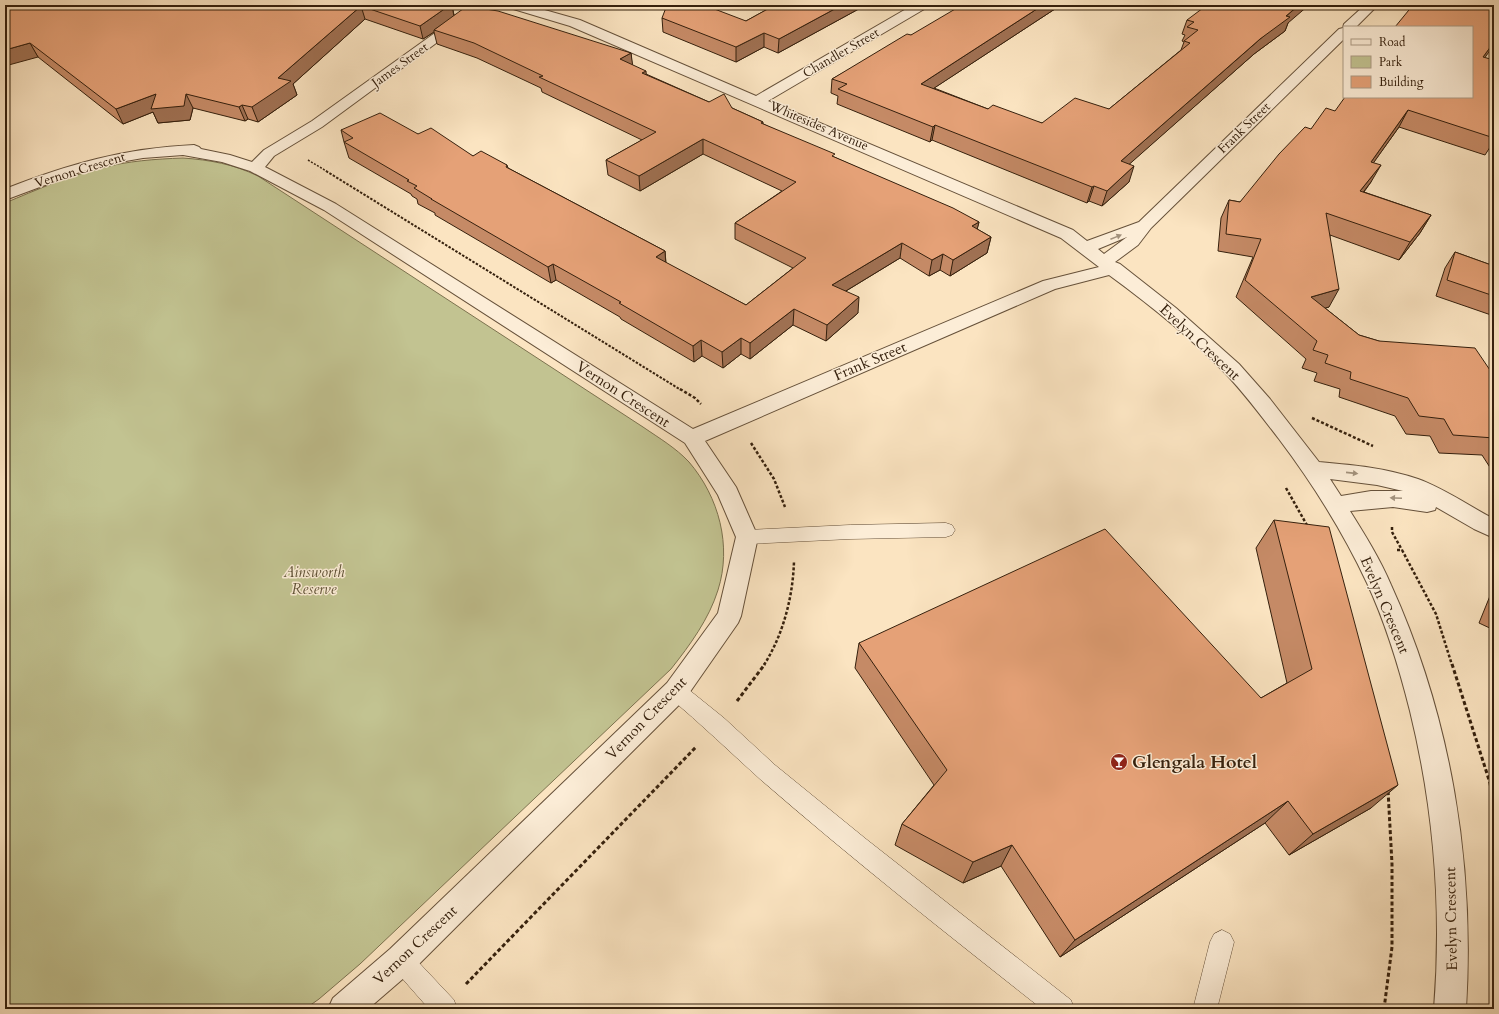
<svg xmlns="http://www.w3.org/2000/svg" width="1499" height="1014" font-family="Cardo,serif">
<rect width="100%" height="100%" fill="#fbe4c1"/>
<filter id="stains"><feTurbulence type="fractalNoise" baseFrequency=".005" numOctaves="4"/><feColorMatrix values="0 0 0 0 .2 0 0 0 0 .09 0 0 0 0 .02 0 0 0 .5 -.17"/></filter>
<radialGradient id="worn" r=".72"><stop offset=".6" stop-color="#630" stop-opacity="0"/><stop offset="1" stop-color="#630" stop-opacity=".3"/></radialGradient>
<!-- green -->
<path fill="#c2c391" stroke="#7c724f" d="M 183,158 C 210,160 233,164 258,176 L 643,427 C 659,438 676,448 689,462 C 719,497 732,546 718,590 C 709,619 690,645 671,669 L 360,964 L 319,999 L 305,1009 L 5,1009 L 5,203 C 36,190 68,176 101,168 C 128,161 155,159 183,158 Z"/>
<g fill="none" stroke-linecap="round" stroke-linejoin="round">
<!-- lane casing -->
<g stroke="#66513a" stroke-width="1">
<g id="lane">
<path d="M 946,523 L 952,525 L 955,530 L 952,535 L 946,537 L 850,539 L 747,544 L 741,542 L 738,537 L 741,532 L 747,530 L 850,525 Z"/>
<path d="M 676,682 L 683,685 L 724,718 L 775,765 L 866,839 L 1071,1000 L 1074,1009 L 1042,1009 C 947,934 852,859 761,780 C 730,752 701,724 669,697 L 666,691 L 669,685 Z"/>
<path d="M 1222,930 L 1230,934 L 1234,942 L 1217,1009 L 1193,1009 L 1210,942 L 1214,934 Z"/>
<path d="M 401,948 L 409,952 L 454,1000 L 457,1009 L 429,1009 L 393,968 L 389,960 L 393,952 Z"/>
</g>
</g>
<!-- street casing -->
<g stroke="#66513a" stroke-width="2">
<path id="street" d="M 474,5 L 488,5 L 322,127 L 274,156 L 265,167 L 336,204 L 693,429 L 1043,281 L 1099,267 L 1061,238 L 570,26 L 510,8 L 508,5 L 527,5 L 580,20 L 756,96 L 913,5 L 928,5 L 926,8 L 768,101 L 1073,230 L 1087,241 L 1139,222 L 1339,29 L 1343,28 L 1344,24 L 1365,5 L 1378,5 L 1356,27 L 1344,27 L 1344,39 L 1151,228 L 1138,245 L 1115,262 L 1120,264 L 1176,308 L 1239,364 L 1270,399 L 1319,462 C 1353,465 1386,468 1418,479 C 1445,489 1469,506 1494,519 L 1494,538 L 1474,529 L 1436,507 L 1435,510 L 1427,512 L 1393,507 L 1350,511 C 1365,535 1380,559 1391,585 C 1451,717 1475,864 1466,1009 L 1434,1009 C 1442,909 1434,809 1410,711 C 1399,667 1386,624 1367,583 C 1343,532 1313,484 1279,439 C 1262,417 1245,394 1225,373 C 1190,337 1150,305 1109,275 L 1055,289 L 705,441 L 736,487 L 758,537 L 741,616 L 738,623 L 685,699 L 412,971 L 368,1009 L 328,1009 L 333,998 L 390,949 L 667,683 L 718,613 L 736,537 L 718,495 L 685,443 L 324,210 L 250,171 L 222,162 L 183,155 L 143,158 L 120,162 L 80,172 L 5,200 L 5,189 C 69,164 125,148 194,145 L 199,147 L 201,149 L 230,155 L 252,162 L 264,150 L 312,121 ZM 1127,237 L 1104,254 L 1098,249 ZM 1330,479 L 1377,485 L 1403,491 L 1371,491 L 1341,496 Z"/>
</g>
<!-- path-far3 -->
<path stroke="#35200d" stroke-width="1.5" stroke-dasharray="2 1.5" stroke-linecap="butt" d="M 308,160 L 328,172"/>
<!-- path-far2 -->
<path stroke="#35200d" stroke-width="2" stroke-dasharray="2.5 1.5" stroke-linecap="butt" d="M 326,171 L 681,390"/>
<!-- path-far1 -->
<g stroke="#35200d" stroke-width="2.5" stroke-dasharray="3 2" stroke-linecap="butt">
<path d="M 680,389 L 695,398 L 701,404"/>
<path d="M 1312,418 L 1373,446"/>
<path d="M 751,443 L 774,479 L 785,507"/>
<path d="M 1286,488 L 1308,527"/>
<path d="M 1392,527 L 1392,532 L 1402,550"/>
<path d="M 1397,550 L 1402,550 L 1436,614 L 1452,665"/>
<path d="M 764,665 C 783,635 793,597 794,561"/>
</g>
<!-- path -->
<g stroke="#35200d" stroke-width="3" stroke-dasharray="4 2.5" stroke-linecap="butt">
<path d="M 1452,664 L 1490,783 L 1494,810"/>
<path d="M 737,701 L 765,664"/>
<path d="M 466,984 L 696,747"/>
<path d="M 1384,1009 L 1392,947 L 1392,864 L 1388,790"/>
</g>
<!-- lane -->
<use href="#lane" fill="#fcedd7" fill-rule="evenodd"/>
<!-- street -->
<use href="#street" fill="#fcedd7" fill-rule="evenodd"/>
</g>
<!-- wall -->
<g fill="#c58a66" stroke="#35200d">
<path d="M 5,5 L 452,5 L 454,15 L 631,53 L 632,65 L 646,74 L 709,102 L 732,108 L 763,122 L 763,124 L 834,157 L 979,222 L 977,229 L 991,237 L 987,253 L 950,276 L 940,270 L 929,276 L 900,258 L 846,291 L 858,313 L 826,341 L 793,325 L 750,359 L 741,354 L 723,368 L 702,356 L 694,362 L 621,319 L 620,317 L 556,280 L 551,283 L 435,215 L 435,213 L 418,204 L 417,199 L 412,196 L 411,194 L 349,158 L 344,142 L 341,130 L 418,134 L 473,156 L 507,165 L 508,168 L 665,251 L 666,263 L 746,305 L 793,268 L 735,239 L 735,223 L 782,191 L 703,154 L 640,191 L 608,175 L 606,160 L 642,140 L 542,92 L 541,88 L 477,58 L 437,44 L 434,32 L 423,39 L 365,19 L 293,84 L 297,95 L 258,122 L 248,119 L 245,121 L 193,108 L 190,120 L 158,123 L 153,112 L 123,124 L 38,57 Z"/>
<path d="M 775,5 L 866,5 L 778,53 L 764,47 L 736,62 L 663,32 L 662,18 L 746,21 Z"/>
<path d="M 1061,5 L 934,88 L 988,109 L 1042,123 L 1109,109 L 1181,50 L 1184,42 L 1182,41 L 1185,35 L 1182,34 L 1187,20 L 1288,23 L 1285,31 L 1254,54 L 1129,164 L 1129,182 L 1102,206 L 1089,201 L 1087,203 L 932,140 L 930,142 L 837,104 L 838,96 L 831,93 L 832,79 L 911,35 Z"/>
<path d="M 1485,58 L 1494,60 L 1494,141 L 1485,155 L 1399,127 L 1373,163 L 1371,182 L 1364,192 L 1431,215 L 1420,233 L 1399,260 L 1330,235 L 1329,307 L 1325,308 L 1359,335 L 1494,376 L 1494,469 L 1491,469 L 1482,455 L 1439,453 L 1430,436 L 1406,434 L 1395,416 L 1339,397 L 1340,389 L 1314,381 L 1317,373 L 1302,368 L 1306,359 L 1236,297 L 1253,257 L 1218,251 L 1221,218 L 1229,200 L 1240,202 L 1311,129 L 1335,111 Z"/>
<path d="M 1455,252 L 1494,266 L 1494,316 L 1436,296 L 1445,268 Z"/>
<path d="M 1274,520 L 1371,808 L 1289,855 L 1265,823 L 1060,957 L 1001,866 L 963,883 L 895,845 L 902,824 L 934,785 L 855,668 L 859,643 L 1261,698 L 1287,683 L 1256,548 Z"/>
<path d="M 1494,586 L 1494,630 L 1479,623 Z"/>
</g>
<!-- shaded-wall -->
<g fill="#a07153" stroke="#35200d">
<path d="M 5,5 L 37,5 L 5,11 Z"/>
<path d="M 450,5 L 452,5 L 454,17 L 434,30 L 434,32 L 423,39 L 420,26 Z"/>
<path d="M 842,5 L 866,5 L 778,53 L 779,39 Z"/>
<path d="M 1043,5 L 1061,5 L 919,98 L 921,84 Z"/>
<path d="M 1299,5 L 1309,5 L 1288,23 L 1285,31 L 1254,54 L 1116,176 L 1121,161 Z"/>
<path d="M 361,6 L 365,19 L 293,84 L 297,95 L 258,122 L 252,107 L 278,78 Z"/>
<path d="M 764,33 L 764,47 L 736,62 L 736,47 Z"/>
<path d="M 1494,42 L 1494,45 L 1473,74 L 1483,57 Z"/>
<path d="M 30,43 L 38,57 L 5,66 L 5,50 Z"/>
<path d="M 631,53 L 633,68 L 620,59 Z"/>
<path d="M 646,71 L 647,85 L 642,73 Z"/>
<path d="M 156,94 L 186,94 L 193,108 L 190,120 L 158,123 L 153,112 L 123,124 L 116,109 Z"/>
<path d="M 242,105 L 248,119 L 245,121 L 239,107 Z"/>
<path d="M 1408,110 L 1399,127 L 1362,179 L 1371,162 Z"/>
<path d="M 935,125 L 932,140 L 930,142 L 933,127 Z"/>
<path d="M 703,139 L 703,154 L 640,191 L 639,176 Z"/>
<path d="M 1381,165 L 1371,182 L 1351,208 L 1360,191 Z"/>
<path d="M 1134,166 L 1129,182 L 1102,206 L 1107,191 Z"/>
<path d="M 1094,186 L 1089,201 L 1087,203 L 1092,187 Z"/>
<path d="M 1431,215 L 1420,233 L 1399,260 L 1410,242 Z"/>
<path d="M 979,222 L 975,238 L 972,226 Z"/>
<path d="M 991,237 L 987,253 L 950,276 L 953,260 Z"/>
<path d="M 902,243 L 900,258 L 831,300 L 832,285 Z"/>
<path d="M 665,251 L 666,267 L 656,257 Z"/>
<path d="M 943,254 L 940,270 L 929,276 L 932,260 Z"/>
<path d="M 553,264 L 556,280 L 551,283 L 548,267 Z"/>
<path d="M 1339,289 L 1329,307 L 1301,315 L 1311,297 Z"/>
<path d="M 859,297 L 858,313 L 826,341 L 827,325 Z"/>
<path d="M 794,309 L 793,325 L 750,359 L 750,343 Z"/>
<path d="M 741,338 L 741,354 L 723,368 L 722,352 Z"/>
<path d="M 701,340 L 702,356 L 694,362 L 693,346 Z"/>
<path d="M 1398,785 L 1371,808 L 1289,855 L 1313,834 Z"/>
<path d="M 1288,801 L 1265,823 L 1060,957 L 1075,940 Z"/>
<path d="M 1012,845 L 1001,866 L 963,883 L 973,862 Z"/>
</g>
<!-- building -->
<g fill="#e5a177" stroke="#35200d">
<path d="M 16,5 L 450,5 L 420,26 L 361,6 L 278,78 L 291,81 L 252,107 L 242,105 L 239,107 L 186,94 L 184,106 L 151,109 L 156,94 L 116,109 L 30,43 L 5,50 L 5,7 Z"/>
<path d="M 667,5 L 704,5 L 746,21 L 775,5 L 842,5 L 779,39 L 764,33 L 736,47 L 662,18 Z"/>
<path d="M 962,5 L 1043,5 L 921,84 L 988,109 L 993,105 L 1042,123 L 1075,98 L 1109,109 L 1190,43 L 1184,41 L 1198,30 L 1187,27 L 1194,22 L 1187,20 L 1207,5 L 1299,5 L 1286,16 L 1290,17 L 1260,39 L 1121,161 L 1134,166 L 1107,191 L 1094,186 L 1092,187 L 935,125 L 933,127 L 838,89 L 847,84 L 832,79 L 907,34 L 911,35 Z"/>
<path d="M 1413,5 L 1494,5 L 1494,42 L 1483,57 L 1494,60 L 1494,138 L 1408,110 L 1371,162 L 1381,165 L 1360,191 L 1431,215 L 1410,242 L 1326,213 L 1339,289 L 1311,297 L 1359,335 L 1379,341 L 1475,348 L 1494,376 L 1494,438 L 1453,435 L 1444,419 L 1419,416 L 1408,398 L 1350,379 L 1351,372 L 1325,363 L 1328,355 L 1313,350 L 1317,341 L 1245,280 L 1261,239 L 1226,234 L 1229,200 L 1240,202 L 1279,154 L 1305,127 L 1311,129 L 1326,108 L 1335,111 L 1345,97 L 1472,97 L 1472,27 L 1395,27 Z"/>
<path d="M 467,6 L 498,11 L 631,53 L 620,59 L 646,71 L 642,73 L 709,102 L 724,94 L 732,108 L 763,122 L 761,123 L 835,154 L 832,156 L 953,208 L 979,222 L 972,226 L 991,237 L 953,260 L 943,254 L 932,260 L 902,243 L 832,285 L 859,297 L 827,325 L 794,309 L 750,343 L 741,338 L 722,352 L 701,340 L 693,346 L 619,303 L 621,302 L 553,264 L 548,267 L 431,199 L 432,199 L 414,188 L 417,186 L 407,181 L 409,180 L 344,142 L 353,138 L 341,130 L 380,113 L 418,134 L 431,128 L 473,156 L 481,151 L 507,165 L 506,167 L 665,251 L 656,257 L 746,305 L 806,258 L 735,223 L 796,182 L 703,139 L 639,176 L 606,160 L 656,132 L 539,77 L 543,76 L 474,43 L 434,30 Z"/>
<path d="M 1455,252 L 1494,266 L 1494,296 L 1447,280 Z"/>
<path d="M 1274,520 L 1329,527 L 1398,785 L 1313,834 L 1288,801 L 1075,940 L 1012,845 L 973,862 L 902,824 L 947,770 L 859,643 L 1105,529 L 1261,698 L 1312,669 Z"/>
</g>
<!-- one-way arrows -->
<defs><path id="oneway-solid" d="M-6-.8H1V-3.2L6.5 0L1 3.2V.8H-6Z"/></defs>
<g fill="#a2917c">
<use href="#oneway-solid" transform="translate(1116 237) rotate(-22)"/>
<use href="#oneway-solid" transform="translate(1352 473) rotate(6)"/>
<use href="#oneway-solid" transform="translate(1396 498) rotate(-177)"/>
</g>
<!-- icons -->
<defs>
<g id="bar-disc" transform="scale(0.9)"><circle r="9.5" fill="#8f2418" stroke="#fcedd7"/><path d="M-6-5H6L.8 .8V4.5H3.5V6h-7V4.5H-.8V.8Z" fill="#fff"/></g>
</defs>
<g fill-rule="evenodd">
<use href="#bar-disc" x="1119" y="762"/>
</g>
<g text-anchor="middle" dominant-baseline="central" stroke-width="3" stroke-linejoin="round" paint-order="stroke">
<!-- far-street labels -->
<g font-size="13" fill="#35200d" stroke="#fcedd7">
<text transform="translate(841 53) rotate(-30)">Chandler Street</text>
<text transform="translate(400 65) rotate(-36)">James Street</text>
<text transform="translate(819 126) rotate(23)">Whitesides Avenue</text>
<text transform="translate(1244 128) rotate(-44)">Frank Street</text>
<text transform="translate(80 170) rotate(-17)">Vernon Crescent</text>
</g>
<!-- street labels -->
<g font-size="15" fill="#35200d" stroke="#fcedd7">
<text transform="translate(1200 342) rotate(43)">Evelyn Crescent</text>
<text transform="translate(870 361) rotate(-23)">Frank Street</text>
<text transform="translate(623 394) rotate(33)">Vernon Crescent</text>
<text transform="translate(1385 605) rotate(67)">Evelyn Crescent</text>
<text transform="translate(646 718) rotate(-46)">Vernon Crescent</text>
<text transform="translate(1451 919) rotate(-91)">Evelyn Crescent</text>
<text transform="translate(415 945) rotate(-43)">Vernon Crescent</text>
</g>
<!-- park labels -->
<g font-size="15" font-style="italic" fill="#5f5135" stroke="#fcedd7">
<text x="314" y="572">Ainsworth<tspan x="314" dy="17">Reserve</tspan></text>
</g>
<!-- near-poi labels -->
<g font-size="18" font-weight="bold" fill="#35200d" stroke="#fcedd7" text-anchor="start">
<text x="1132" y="762">Glengala Hotel</text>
</g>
</g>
<!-- margin -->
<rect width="1499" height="1014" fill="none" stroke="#fbe4c1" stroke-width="20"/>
<rect x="6" y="6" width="1487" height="1002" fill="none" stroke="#35200d" stroke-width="2"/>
<rect x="10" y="10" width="1479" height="994" fill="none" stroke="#35200d"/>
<!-- legend -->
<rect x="1343" y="26" width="130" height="72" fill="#fcedd7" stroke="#ac9b86"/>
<rect x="1351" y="39" width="20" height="6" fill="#fcedd7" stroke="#ac9b86"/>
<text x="1379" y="46" font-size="12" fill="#35200d">Road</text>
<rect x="1351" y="56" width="20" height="12" fill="#c2c391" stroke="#ac9b86"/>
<text x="1379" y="66" font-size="12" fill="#35200d">Park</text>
<rect x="1351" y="76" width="20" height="12" fill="#e5a177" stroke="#ac9b86"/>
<text x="1379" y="86" font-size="12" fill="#35200d">Building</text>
<rect width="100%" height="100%" filter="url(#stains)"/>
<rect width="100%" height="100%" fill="url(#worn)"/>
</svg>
